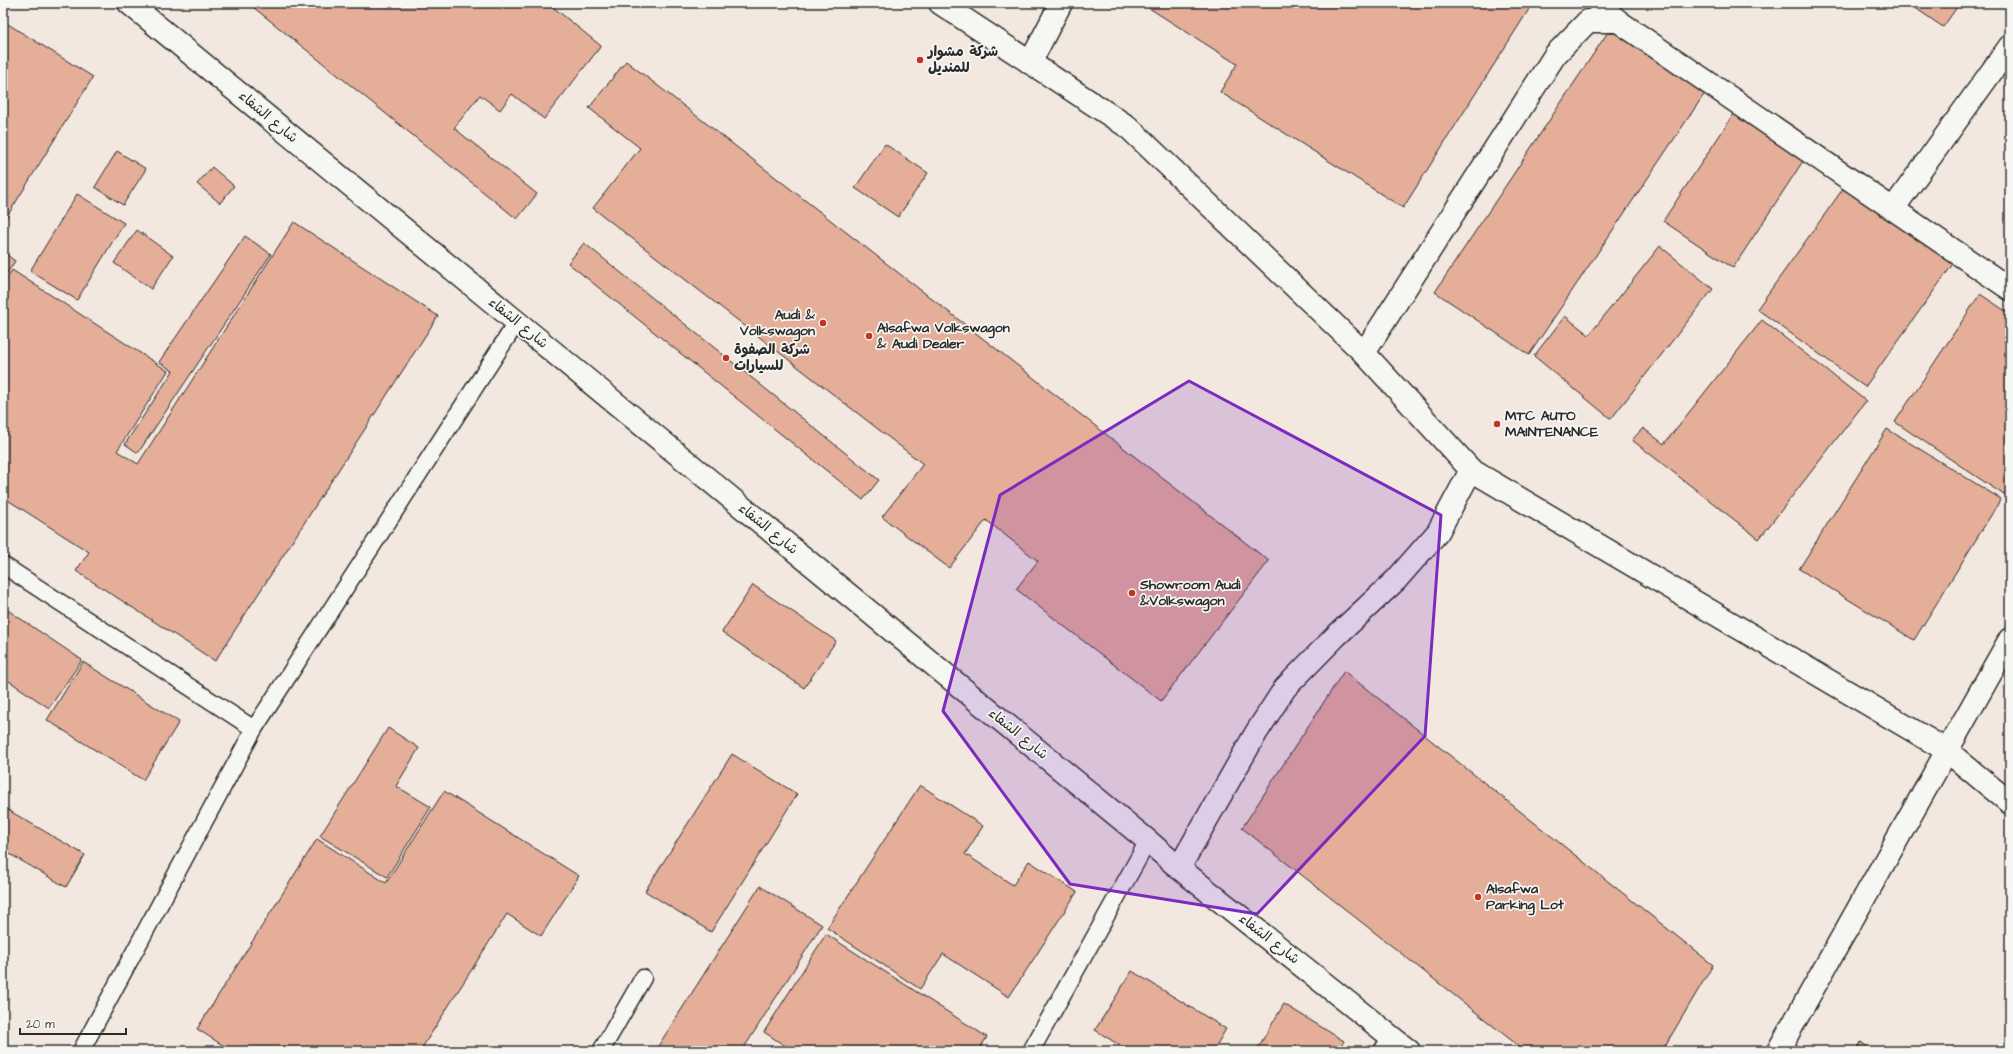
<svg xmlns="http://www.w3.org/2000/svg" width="2013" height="1054" font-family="'Architects Daughter','Playpen Sans Arabic',sans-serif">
<rect width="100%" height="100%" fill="#f2e8e0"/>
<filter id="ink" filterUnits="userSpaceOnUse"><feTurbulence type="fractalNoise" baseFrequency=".025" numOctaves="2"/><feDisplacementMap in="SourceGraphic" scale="8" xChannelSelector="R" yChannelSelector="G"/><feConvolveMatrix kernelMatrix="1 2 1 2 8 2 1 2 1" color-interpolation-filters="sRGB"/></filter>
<g filter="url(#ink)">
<!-- building -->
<g fill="#e4ae99" stroke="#2b2b2b">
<path d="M 248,3 L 548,3 L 601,46 L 544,119 L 512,94 L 500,110 L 480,95 L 454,128 L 537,194 L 517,219 Z"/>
<path d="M 1141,3 L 1533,3 L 1403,208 L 1220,92 L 1237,64 Z"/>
<path d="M 1908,3 L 1960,3 L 1943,27 Z"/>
<path d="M 3,21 L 93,77 L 3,223 Z"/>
<path d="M 1612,26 L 1707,90 L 1529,355 L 1435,292 Z"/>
<path d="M 626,61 L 1269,561 L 1161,701 L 1016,589 L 1038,561 L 986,520 L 949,568 L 882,517 L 923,464 L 593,208 L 640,148 L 589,108 Z"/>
<path d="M 1737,109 L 1807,155 L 1733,268 L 1663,221 Z"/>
<path d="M 885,144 L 928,173 L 898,217 L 855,188 Z"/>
<path d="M 117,151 L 146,169 L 123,205 L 95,187 Z"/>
<path d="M 212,167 L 234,186 L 220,203 L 197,184 Z"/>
<path d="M 1845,186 L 1953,264 L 1865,387 L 1757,309 Z"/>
<path d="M 77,194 L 124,223 L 77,300 L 30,271 Z"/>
<path d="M 294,222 L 438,316 L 215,661 L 76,571 L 89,552 L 3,497 L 3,284 L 12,270 L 168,371 L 117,451 L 138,464 Z"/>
<path d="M 137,230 L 173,256 L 151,289 L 114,263 Z"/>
<path d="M 245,236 L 271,254 L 138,453 L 125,444 L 173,371 L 159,362 Z"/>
<path d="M 584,243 L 879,480 L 863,500 L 568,263 Z"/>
<path d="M 1660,246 L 1713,289 L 1611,419 L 1534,356 L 1565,316 L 1589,335 Z"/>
<path d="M 3,252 L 15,261 L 3,279 Z"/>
<path d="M 1980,294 L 2010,314 L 2010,487 L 2004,495 L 1895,422 Z"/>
<path d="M 1762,320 L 1866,401 L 1759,539 L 1632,440 L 1643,428 L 1664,444 Z"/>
<path d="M 1887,429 L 2001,499 L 1914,640 L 1799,569 Z"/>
<path d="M 753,585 L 836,641 L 804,688 L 722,632 Z"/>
<path d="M 3,607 L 82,660 L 49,708 L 3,677 Z"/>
<path d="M 83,662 L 179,722 L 143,780 L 47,720 Z"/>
<path d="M 1344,671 L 1713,965 L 1662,1051 L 1525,1051 L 1242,828 Z"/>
<path d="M 388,728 L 419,748 L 396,786 L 431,807 L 387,877 L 320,836 Z"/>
<path d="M 732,754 L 797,794 L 711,932 L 645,891 Z"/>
<path d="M 920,785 L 983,826 L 965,854 L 1013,885 L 1029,861 L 1077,892 L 1009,997 L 943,954 L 920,989 L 827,928 Z"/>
<path d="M 444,791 L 579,876 L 541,936 L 507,914 L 420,1051 L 232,1051 L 197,1029 L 317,839 L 386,883 Z"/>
<path d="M 3,807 L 85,855 L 66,887 L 3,850 Z"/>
<path d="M 760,886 L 822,925 L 742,1051 L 655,1051 Z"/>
<path d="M 826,934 L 987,1037 L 978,1051 L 793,1051 L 764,1032 Z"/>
<path d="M 1132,971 L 1226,1029 L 1213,1051 L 1129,1051 L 1095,1030 Z"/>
<path d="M 1284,1004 L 1344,1041 L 1338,1051 L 1256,1051 Z"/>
<path d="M 1861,1042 L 1873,1051 L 1856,1051 Z"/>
</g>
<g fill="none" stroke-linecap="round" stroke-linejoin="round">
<!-- service casing -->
<g stroke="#2b2b2b" stroke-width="19">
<g id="service">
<path d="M 3,565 L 254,729"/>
<path d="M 81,1051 L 254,729 L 517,322"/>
<path d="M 601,1051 L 643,978"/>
<path d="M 1031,1051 L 1148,841"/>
<path d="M 1382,1051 L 1391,1036"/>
</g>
</g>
<!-- minor casing -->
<g stroke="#2b2b2b" stroke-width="25">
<g id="minor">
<path d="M 940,3 L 1128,127 L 1364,353 L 1471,470 L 1438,532 L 1396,580 L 1336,636 L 1285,688 L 1256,733 L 1179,868"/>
<path d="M 1598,3 L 1618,21 L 2010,289"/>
<path d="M 1030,63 L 1061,3"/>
<path d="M 1893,209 L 2010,46"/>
<path d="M 1364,353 L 1555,55 L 1588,21 L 1618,21"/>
<path d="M 1471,470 L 1946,750 L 2010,803"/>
<path d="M 1778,1051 L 2010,639"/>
</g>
</g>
<!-- tertiary casing -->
<g stroke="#2b2b2b" stroke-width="25">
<path id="tertiary" d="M 129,3 L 1148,841 L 1179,868 L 1409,1051"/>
</g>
<!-- service -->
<use href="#service" stroke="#f6f6f2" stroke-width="16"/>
<!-- minor -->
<use href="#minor" stroke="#f6f6f2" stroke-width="22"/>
<!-- tertiary -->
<use href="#tertiary" stroke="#f6f6f2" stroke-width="22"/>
</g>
</g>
<!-- marked area -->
<path fill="#7b2cbf" fill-opacity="0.2" stroke="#7b2cbf" stroke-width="3" stroke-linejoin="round" d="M 1189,381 L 1441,515 L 1425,736 L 1257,914 L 1070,884 L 943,711 L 1000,495 Z"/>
<!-- markers -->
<g fill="#c8321e" stroke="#f6f6f2" stroke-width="1.5">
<circle cx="920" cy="60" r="4"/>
<circle cx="823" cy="323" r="4"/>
<circle cx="869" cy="336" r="4"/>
<circle cx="726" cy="358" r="4"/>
<circle cx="1497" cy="424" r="4"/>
<circle cx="1132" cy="593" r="4"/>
<circle cx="1478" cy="897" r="4"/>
</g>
<g text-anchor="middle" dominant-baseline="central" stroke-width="3.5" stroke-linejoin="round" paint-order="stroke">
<!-- poi labels -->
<g font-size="14" font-weight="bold" fill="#2b2b2b" stroke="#f6f6f2" text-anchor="start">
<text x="928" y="52">شركة مشوار<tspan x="928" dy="16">للمنديل</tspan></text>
<text x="815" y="315" text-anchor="end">Audi &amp;<tspan x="815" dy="16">Volkswagon</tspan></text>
<text x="877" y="328">Alsafwa Volkswagon<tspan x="877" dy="16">&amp; Audi Dealer</tspan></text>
<text x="734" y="350">شركة الصفوة<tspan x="734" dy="16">للسيارات</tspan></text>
<text x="1505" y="416">MTC AUTO<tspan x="1505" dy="16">MAINTENANCE</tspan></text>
<text x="1140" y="585">Showroom Audi<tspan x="1140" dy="16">&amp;Volkswagon</tspan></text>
<text x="1486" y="889">Alsafwa<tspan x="1486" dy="16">Parking Lot</tspan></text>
</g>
<!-- street labels -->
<g font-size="14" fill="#2b2b2b" stroke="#f6f6f2">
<text transform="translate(268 117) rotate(40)">شارع الشفاء</text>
<text transform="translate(518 323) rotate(39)">شارع الشفاء</text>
<text transform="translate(768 529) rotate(39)">شارع الشفاء</text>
<text transform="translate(1018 734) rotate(39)">شارع الشفاء</text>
<text transform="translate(1269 939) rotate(38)">شارع الشفاء</text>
</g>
</g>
<!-- margin -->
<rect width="2013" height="1054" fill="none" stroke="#f6f6f2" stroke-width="16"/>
<rect x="8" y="8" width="1997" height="1038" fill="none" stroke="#2b2b2b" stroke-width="1.5" filter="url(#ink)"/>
<!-- scale -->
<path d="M20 1028v6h106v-6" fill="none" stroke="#2b2b2b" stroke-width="2"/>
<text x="26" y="1028" font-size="12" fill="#2b2b2b" stroke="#f6f6f2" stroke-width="3" paint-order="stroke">20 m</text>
</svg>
